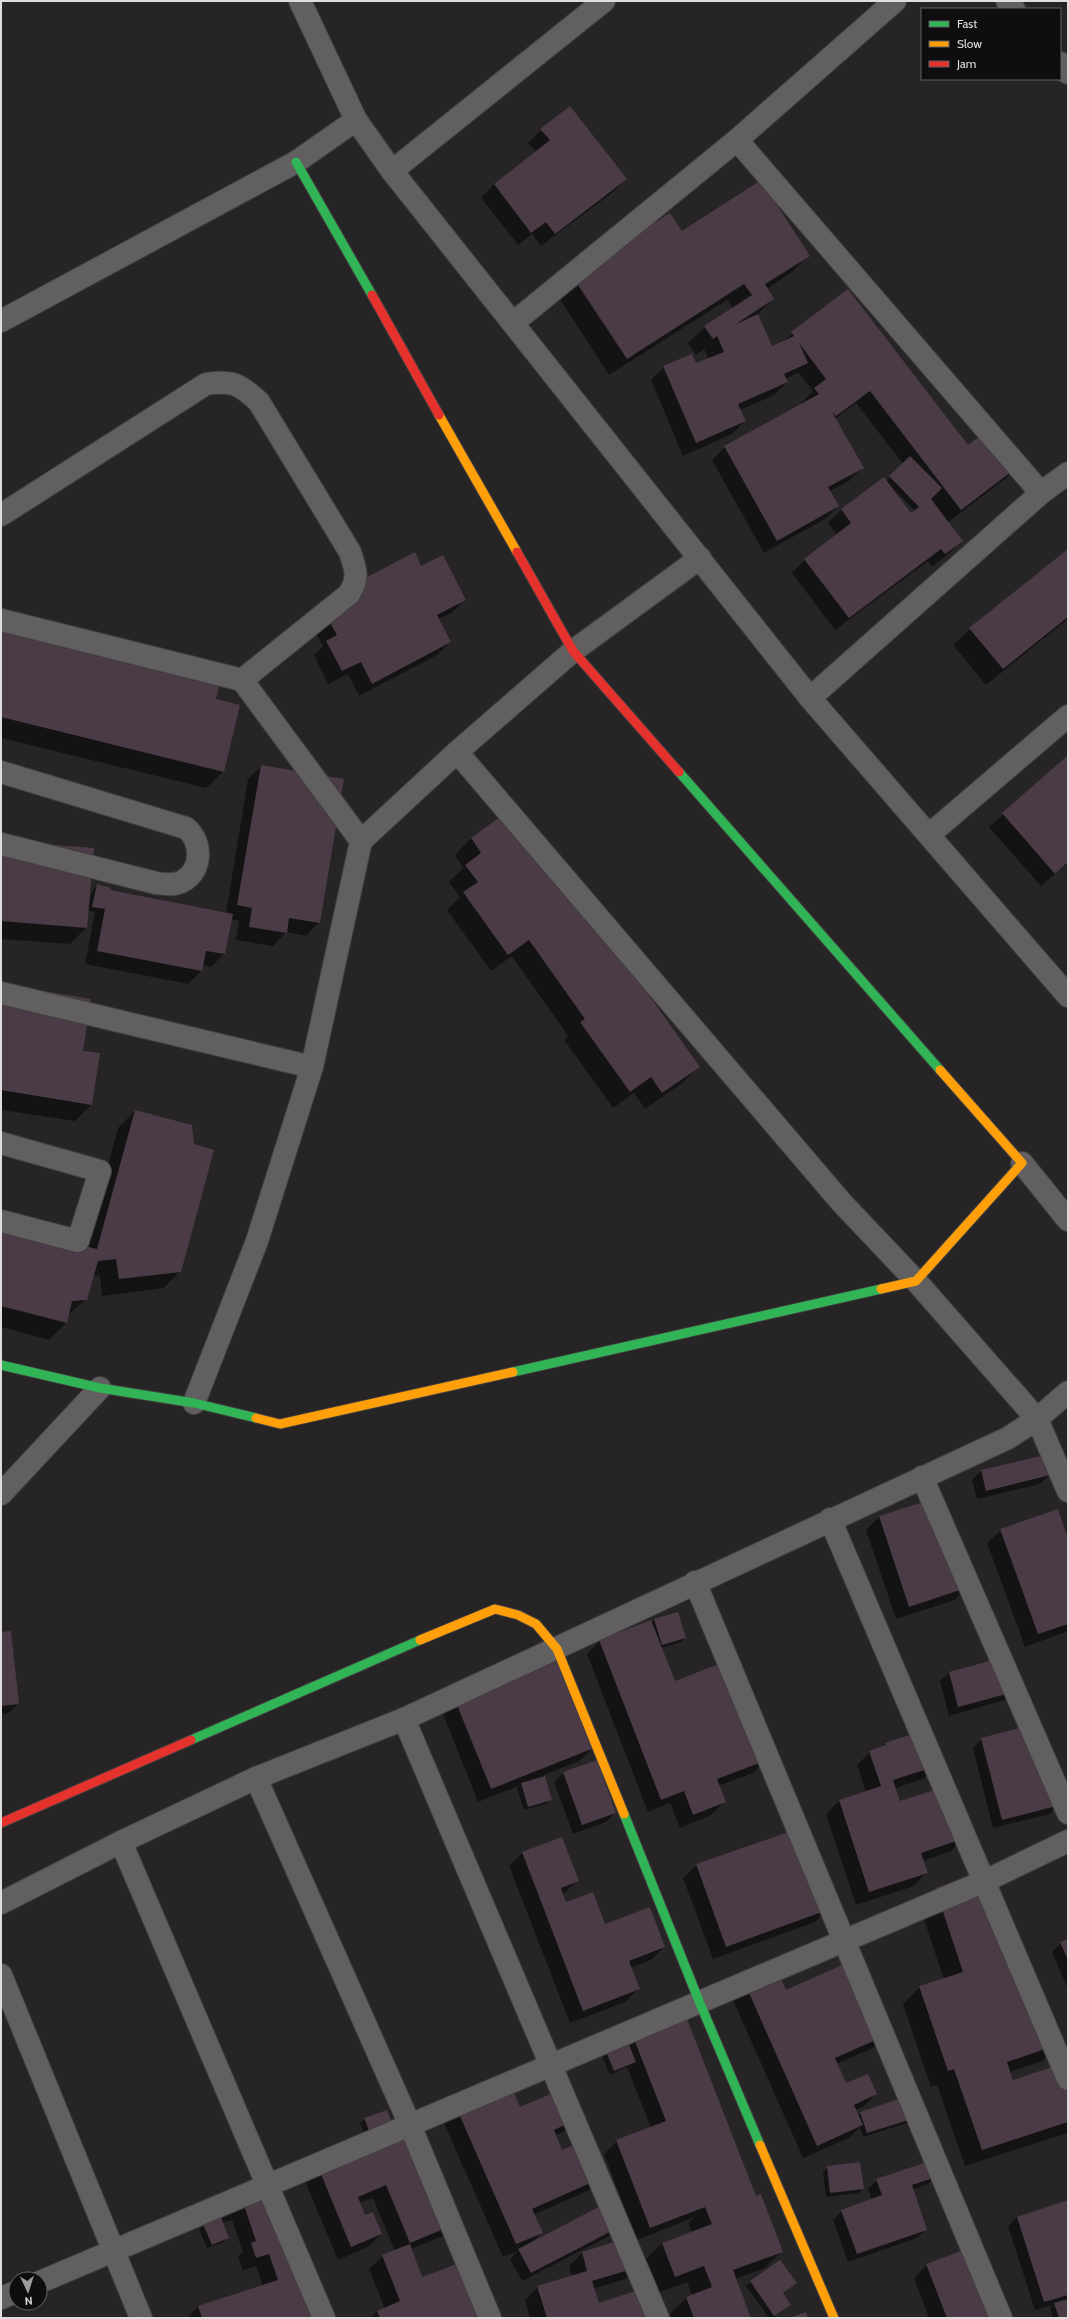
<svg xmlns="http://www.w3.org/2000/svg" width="1069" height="2319" font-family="Cabin,sans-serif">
<rect width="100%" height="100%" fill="#272426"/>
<!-- shadow -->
<g fill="#0007" fill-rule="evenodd">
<path d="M 541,130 L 626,179 L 613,192 L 541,246 L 532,234 L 518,245 L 481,198 L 494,184 L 536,152 L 528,143 Z"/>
<path d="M 681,232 L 809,255 L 792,272 L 767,289 L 773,299 L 757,315 L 771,347 L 782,342 L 848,290 L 968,447 L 1018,466 L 1005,479 L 947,523 L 962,541 L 948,554 L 932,567 L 928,561 L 835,630 L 792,573 L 805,560 L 837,535 L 828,523 L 841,510 L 884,478 L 886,481 L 903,464 L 856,403 L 835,419 L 862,468 L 849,481 L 830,491 L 838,506 L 825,519 L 764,553 L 712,460 L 725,447 L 803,404 L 802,402 L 813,391 L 798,372 L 786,379 L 787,382 L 774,395 L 740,410 L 745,421 L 732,434 L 683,456 L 651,380 L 664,367 L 696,365 L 709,359 L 704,349 L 696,355 L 688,343 L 705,327 L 733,308 L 727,300 L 609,375 L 556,293 ZM 894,489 L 915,511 L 911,514 Z"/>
<path d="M 1068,550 L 1068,619 L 986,685 L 953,645 L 970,629 Z"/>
<path d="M 421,567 L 465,599 L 452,613 L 438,619 L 450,642 L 437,655 L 359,696 L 348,674 L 328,684 L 314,655 L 323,646 L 307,616 L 320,602 Z"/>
<path d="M 1,615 L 215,700 L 223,772 L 206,788 L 1,738 Z"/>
<path d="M 1068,756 L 1068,863 L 1041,886 L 989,827 Z"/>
<path d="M 261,766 L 319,922 L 306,936 L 286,932 L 273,946 L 236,940 L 239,921 L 231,919 L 224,954 L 211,967 L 202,965 L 201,971 L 188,984 L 85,964 L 95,912 L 88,911 L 86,928 L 70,944 L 1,939 L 1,842 L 88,904 L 93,890 L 97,886 L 109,891 L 226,913 L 248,779 Z"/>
<path d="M 471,838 L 699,1066 L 682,1083 L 645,1109 L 634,1093 L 613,1108 L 564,1040 L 568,1036 L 512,956 L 491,971 L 447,910 L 460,897 L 449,882 L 463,868 L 455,855 Z"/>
<path d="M 1,985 L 82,1052 L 92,1104 L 75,1121 L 1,1110 Z"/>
<path d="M 135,1111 L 180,1271 L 164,1288 L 102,1296 L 100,1275 L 93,1276 L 86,1299 L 67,1316 L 66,1323 L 49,1340 L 1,1327 L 1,1227 L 86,1247 L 118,1128 Z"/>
<path d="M 981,1471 L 1049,1475 L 1040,1484 L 977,1499 L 972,1480 Z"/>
<path d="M 879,1517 L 968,1587 L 955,1600 L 896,1619 L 866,1530 Z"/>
<path d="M 1001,1530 L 1068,1542 L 1068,1631 L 1025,1647 L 987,1543 Z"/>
<path d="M 654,1620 L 685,1638 L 681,1642 L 661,1648 L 674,1682 L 766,1760 L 753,1773 L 718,1786 L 724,1802 L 711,1815 L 680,1828 L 670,1803 L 648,1812 L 587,1654 L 600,1641 L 651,1623 Z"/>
<path d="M 1,1633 L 18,1704 L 9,1713 L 1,1714 Z"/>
<path d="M 1008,1657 L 1008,1699 L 949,1716 L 940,1681 L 949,1673 Z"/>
<path d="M 456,1701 L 593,1748 L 579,1761 L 544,1775 L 551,1799 L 547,1804 L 524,1810 L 517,1788 L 521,1785 L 478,1802 L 443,1714 Z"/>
<path d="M 982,1739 L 1059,1805 L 1050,1814 L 993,1828 L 973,1748 Z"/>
<path d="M 886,1744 L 936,1766 L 923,1779 L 895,1788 L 900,1802 L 964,1838 L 951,1851 L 923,1861 L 927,1872 L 914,1886 L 856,1905 L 826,1814 L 839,1801 L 866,1792 L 857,1765 L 870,1752 L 882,1748 Z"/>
<path d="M 596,1761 L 615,1813 L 606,1822 L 573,1834 L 554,1782 L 563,1773 Z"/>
<path d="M 522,1853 L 578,1880 L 563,1894 L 566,1903 L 605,1925 L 664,1947 L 651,1960 L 630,1968 L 638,1989 L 625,2002 L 570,2023 L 509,1866 Z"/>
<path d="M 697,1865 L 828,1909 L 815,1922 L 713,1959 L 683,1878 Z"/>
<path d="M 936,1888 L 1029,1978 L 1059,2044 L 1042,2061 L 1010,2072 L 1013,2081 L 1068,2069 L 1067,2133 L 965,2166 L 937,2085 L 931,2087 L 903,2004 L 920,1987 L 944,1979 L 919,1905 Z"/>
<path d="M 1068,1940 L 1068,1990 L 1052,1952 L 1061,1943 Z"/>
<path d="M 745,1985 L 785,1991 L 886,2035 L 873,2048 L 836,2064 L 845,2085 L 876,2094 L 863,2107 L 855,2110 L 858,2116 L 861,2113 L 913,2121 L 863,2137 L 860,2127 L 849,2138 L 803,2158 L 732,1998 Z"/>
<path d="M 635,2040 L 755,2198 L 782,2251 L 765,2268 L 735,2279 L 750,2318 L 671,2318 L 670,2314 L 687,2297 L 692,2295 L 687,2282 L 658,2293 L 645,2260 L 662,2243 L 692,2232 L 688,2223 L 695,2217 L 637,2240 L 604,2154 L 617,2141 L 651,2128 L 627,2067 L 610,2075 L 599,2049 L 629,2046 Z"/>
<path d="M 456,2108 L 520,2109 L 576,2119 L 563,2132 L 555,2136 L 562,2151 L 594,2188 L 533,2215 L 542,2233 L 532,2242 L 614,2200 L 617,2232 L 522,2281 L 510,2259 L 518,2251 L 503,2257 L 443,2121 Z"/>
<path d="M 387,2111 L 365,2135 L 360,2123 L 365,2119 Z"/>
<path d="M 417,2121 L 446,2235 L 411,2249 L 422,2279 L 495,2318 L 371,2318 L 377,2311 L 385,2309 L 369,2269 L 383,2256 L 395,2251 L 373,2198 L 359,2203 L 365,2216 L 381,2234 L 368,2247 L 338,2260 L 303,2176 Z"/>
<path d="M 828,2167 L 863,2189 L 858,2193 L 826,2197 L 823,2172 Z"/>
<path d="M 937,2175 L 928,2184 L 912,2190 L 926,2230 L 917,2238 L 848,2262 L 833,2220 L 842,2211 L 872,2200 L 868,2189 L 877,2180 Z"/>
<path d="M 263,2187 L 323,2318 L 187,2318 L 198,2307 L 263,2286 L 256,2266 L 243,2270 L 238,2257 L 243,2252 L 232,2220 L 222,2223 L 228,2237 L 224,2242 L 207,2248 L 199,2229 Z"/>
<path d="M 1068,2201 L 1068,2318 L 1053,2318 L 1050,2308 L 1054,2305 L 1035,2310 L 1008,2226 L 1017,2217 Z"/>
<path d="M 582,2253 L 641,2265 L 628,2278 L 593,2289 L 598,2304 L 663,2318 L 530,2318 L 525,2300 L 538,2287 L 572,2276 L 569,2266 Z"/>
<path d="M 780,2261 L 796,2283 L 782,2294 L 789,2305 L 772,2318 L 769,2318 L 746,2286 Z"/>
<path d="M 927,2265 L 1004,2318 L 929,2318 L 914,2278 Z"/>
</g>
<!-- building -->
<g fill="#4a3b46">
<path d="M 570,106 L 627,179 L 555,234 L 546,222 L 531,233 L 494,184 L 550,140 L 540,129 Z"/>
<path d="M 761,180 L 810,256 L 765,284 L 774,299 L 736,324 L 758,314 L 772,346 L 794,336 L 791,332 L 848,289 L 968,445 L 990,429 L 1019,466 L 961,510 L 870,391 L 836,416 L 832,412 L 864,468 L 828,487 L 839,506 L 777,541 L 724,446 L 819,394 L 814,388 L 826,379 L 799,343 L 808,363 L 784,374 L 788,382 L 738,404 L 746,421 L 696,443 L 663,366 L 692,354 L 696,363 L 724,352 L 717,336 L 713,339 L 704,326 L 752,295 L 744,284 L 627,359 L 572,276 L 670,213 L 682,231 Z"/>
<path d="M 910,456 L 942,488 L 931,499 L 963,541 L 945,554 L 941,549 L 849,618 L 804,559 L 851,523 L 841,509 L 884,477 L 911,513 L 919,507 L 889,476 Z"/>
<path d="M 1068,549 L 1068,617 L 1003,669 L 969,628 Z"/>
<path d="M 415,552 L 421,566 L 443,555 L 466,600 L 437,615 L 451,642 L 372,684 L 361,662 L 342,671 L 326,641 L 337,635 L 319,602 Z"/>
<path d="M 1,614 L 223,669 L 216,699 L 240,705 L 224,772 L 1,717 Z"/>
<path d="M 1068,755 L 1068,862 L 1055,874 L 1002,813 Z"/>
<path d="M 261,765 L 344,779 L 320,923 L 289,918 L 287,933 L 249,927 L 252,908 L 237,905 Z"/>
<path d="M 515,806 L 700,1067 L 662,1093 L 651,1077 L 630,1092 L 580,1022 L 585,1019 L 529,940 L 508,955 L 463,892 L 478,882 L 465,865 L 481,853 L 471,838 Z"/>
<path d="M 1,841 L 94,848 L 87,928 L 1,921 Z"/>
<path d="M 97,884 L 111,888 L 110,890 L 233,914 L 225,954 L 206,951 L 202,971 L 97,951 L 105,909 L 92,907 Z"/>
<path d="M 1,984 L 91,999 L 83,1051 L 100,1053 L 92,1105 L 1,1090 Z"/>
<path d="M 135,1110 L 192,1125 L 194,1144 L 214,1150 L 181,1272 L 119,1279 L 116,1259 L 98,1261 L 87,1300 L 72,1301 L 67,1323 L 1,1306 L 1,1226 L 97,1249 Z"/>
<path d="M 1045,1455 L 1050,1475 L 986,1491 L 981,1470 Z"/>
<path d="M 939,1497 L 969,1587 L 909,1607 L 879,1516 Z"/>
<path d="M 1058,1509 L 1068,1539 L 1068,1624 L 1038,1634 L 1000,1529 Z"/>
<path d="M 678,1612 L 686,1638 L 662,1645 L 654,1619 Z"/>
<path d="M 651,1620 L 675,1681 L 724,1662 L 767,1760 L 717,1779 L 726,1802 L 693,1815 L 684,1791 L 661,1800 L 599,1640 Z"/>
<path d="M 11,1631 L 19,1704 L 1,1706 L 1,1632 Z"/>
<path d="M 1008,1656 L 1018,1691 L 958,1707 L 949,1672 Z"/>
<path d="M 558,1658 L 594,1748 L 491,1789 L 455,1700 Z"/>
<path d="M 1039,1723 L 1060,1805 L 1002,1820 L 981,1738 Z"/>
<path d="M 925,1730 L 937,1766 L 893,1780 L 900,1801 L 947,1786 L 965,1838 L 921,1853 L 928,1873 L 869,1892 L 839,1800 L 881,1786 L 869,1751 L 886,1745 L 885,1743 Z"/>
<path d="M 597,1760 L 616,1813 L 582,1825 L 563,1772 Z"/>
<path d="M 545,1776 L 552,1800 L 528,1807 L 521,1783 Z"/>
<path d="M 800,1828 L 830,1909 L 726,1947 L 696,1864 Z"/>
<path d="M 562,1837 L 579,1881 L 561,1888 L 566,1902 L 593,1892 L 605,1924 L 650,1907 L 665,1947 L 629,1961 L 640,1989 L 583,2011 L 522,1852 Z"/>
<path d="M 993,1868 L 1030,1978 L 1060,2044 L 1007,2062 L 1013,2080 L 1067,2062 L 1068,2122 L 982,2150 L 954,2069 L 948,2071 L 919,1986 L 963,1972 L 935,1888 Z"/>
<path d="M 1068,1939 L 1068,1960 L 1060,1942 Z"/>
<path d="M 853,1960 L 887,2035 L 835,2058 L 846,2083 L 868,2074 L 877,2094 L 854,2105 L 863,2125 L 817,2146 L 745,1984 L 777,1970 L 786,1990 Z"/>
<path d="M 687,2019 L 756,2196 L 761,2194 L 783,2252 L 733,2270 L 751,2318 L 694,2318 L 686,2297 L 712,2287 L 704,2266 L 675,2277 L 662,2243 L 712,2224 L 705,2207 L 650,2228 L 616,2140 L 666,2121 L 634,2039 Z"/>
<path d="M 625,2035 L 636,2062 L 614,2071 L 603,2044 Z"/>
<path d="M 510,2083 L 520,2107 L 563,2089 L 577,2119 L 554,2130 L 562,2150 L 592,2137 L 608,2175 L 532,2209 L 543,2233 L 516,2244 L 456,2107 Z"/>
<path d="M 911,2095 L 918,2117 L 867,2133 L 860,2112 Z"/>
<path d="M 387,2110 L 392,2123 L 369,2131 L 364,2118 Z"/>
<path d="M 418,2120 L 460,2222 L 410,2243 L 386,2185 L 358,2197 L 365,2215 L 373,2212 L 382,2234 L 351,2247 L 316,2162 Z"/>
<path d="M 933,2160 L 939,2176 L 912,2185 L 927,2230 L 857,2254 L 841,2210 L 882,2195 L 876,2179 Z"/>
<path d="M 860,2162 L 864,2189 L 830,2193 L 827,2166 Z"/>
<path d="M 264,2186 L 324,2318 L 202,2318 L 198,2306 L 278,2280 L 269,2254 L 256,2258 L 251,2243 L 256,2241 L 245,2208 L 222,2216 Z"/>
<path d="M 614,2199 L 627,2223 L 531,2273 L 518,2249 Z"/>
<path d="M 1068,2200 L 1068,2295 L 1044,2302 L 1017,2217 Z"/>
<path d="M 221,2217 L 229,2238 L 212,2245 L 203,2224 Z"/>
<path d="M 633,2236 L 642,2266 L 592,2281 L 599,2303 L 654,2285 L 664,2318 L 547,2318 L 537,2286 L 587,2271 L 582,2252 Z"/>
<path d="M 410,2244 L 422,2277 L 473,2258 L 496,2318 L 380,2318 L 377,2311 L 400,2301 L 382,2255 Z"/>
<path d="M 977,2245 L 1005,2318 L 947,2318 L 926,2264 Z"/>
<path d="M 780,2260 L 797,2283 L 783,2293 L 791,2305 L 774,2316 L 750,2281 Z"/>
<path d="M 1068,2299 L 1068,2318 L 1059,2318 L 1054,2303 Z"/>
<path d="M 806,2312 L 808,2318 L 789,2318 Z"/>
</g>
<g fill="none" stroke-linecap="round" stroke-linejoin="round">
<!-- street casing -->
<g stroke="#423f41" stroke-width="24">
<g id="street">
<path d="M 300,1 L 356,120 L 392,171 L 810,698 L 1068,996"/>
<path d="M 1007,1 L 1014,9"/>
<path d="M 1060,63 L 1068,73"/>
<path d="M 737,140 L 1041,493"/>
<path d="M 392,171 L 604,1"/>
<path d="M 1,321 L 296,162 L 356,120"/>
<path d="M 513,323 L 737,140 L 895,1"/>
<path d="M 1,515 L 206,384 C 232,380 240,384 259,402 L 350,552 C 356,570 359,578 349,594 L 242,680"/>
<path d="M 1,620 L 242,680 L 361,841"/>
<path d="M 810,698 L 1041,493 L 1068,473"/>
<path d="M 457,752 L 842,1203 L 916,1281 L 1037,1419 L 1068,1491"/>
<path d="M 1,772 L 186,828 C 202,841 203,870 183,881 C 175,886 165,884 156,883 L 1,844"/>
<path d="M 930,834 L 1068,716"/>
<path d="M 1,993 L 312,1067"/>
<path d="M 1,1143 L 100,1171 L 78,1241 L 1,1221"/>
<path d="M 1022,1163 L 1068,1220"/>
<path d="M 194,1403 L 257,1241 L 312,1067 L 361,841 L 457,752 L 573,651 L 700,558"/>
<path d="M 922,1477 L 1068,1813"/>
<path d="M 1,1494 L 100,1388"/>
<path d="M 830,1519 L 1068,2079"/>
<path d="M 695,1582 L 1001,2318"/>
<path d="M 404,1719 L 658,2318"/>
<path d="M 256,1778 L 410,2125 L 490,2318"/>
<path d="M 121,1842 L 324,2318"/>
<path d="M 1,1903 L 121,1842 L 256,1778 L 404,1719 L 1008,1438 L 1037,1419 L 1068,1392"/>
<path d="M 1,1975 L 141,2318"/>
<path d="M 40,2282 L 985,1881 L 1068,1841"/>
<path d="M 1,2298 L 16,2292"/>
</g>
</g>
<!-- fast casing -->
<g stroke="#423f41" stroke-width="11">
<g id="fast">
<path d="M 296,162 L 372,295"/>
<path d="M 679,772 L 940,1070"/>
<path d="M 1,1365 L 100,1388 L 194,1403 L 256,1418"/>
<path d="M 513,1372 L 881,1289"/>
<path d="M 191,1740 L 420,1640"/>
<path d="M 624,1814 L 699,2001 L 760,2145"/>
</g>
</g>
<!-- slow casing -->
<g stroke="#423f41" stroke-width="11">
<g id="slow">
<path d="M 439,415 L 517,552"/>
<path d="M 881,1289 L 916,1281 L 1022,1163 L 940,1070"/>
<path d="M 256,1418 L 280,1424 L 513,1372"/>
<path d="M 420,1640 L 495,1609 L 518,1615 L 536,1624 L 557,1649 L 624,1814"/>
<path d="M 760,2145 L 834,2318"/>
</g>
</g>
<!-- jam casing -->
<g stroke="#423f41" stroke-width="11">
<g id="jam">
<path d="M 372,295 L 439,415"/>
<path d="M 517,552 L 573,651 L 679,772"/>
<path d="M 1,1823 L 191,1740"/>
</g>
</g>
<!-- street -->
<use href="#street" stroke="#615f60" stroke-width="22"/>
<!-- fast -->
<use href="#fast" stroke="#30b455" stroke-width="9"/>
<!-- slow -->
<use href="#slow" stroke="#ff9f0a" stroke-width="9"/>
<!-- jam -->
<use href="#jam" stroke="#e5322d" stroke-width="9"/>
</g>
<!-- border -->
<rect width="1069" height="2319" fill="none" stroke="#e0dddf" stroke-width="4"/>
<!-- legend -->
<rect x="921" y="8" width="140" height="72" fill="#0f0d0f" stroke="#636062"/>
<rect x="929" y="21" width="20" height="6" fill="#30b455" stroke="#636062"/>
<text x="957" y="28" font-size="12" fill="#e0dddf">Fast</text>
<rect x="929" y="41" width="20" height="6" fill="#ff9f0a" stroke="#636062"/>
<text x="957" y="48" font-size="12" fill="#e0dddf">Slow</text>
<rect x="929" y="61" width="20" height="6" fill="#e5322d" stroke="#636062"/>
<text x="957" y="68" font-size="12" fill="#e0dddf">Jam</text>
<!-- north arrow -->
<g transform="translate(28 2291) rotate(176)"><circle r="19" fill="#0f0d0f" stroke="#636062"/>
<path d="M0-3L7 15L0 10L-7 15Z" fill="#9f9c9e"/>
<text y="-6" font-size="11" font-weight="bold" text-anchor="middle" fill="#e0dddf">N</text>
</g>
</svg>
